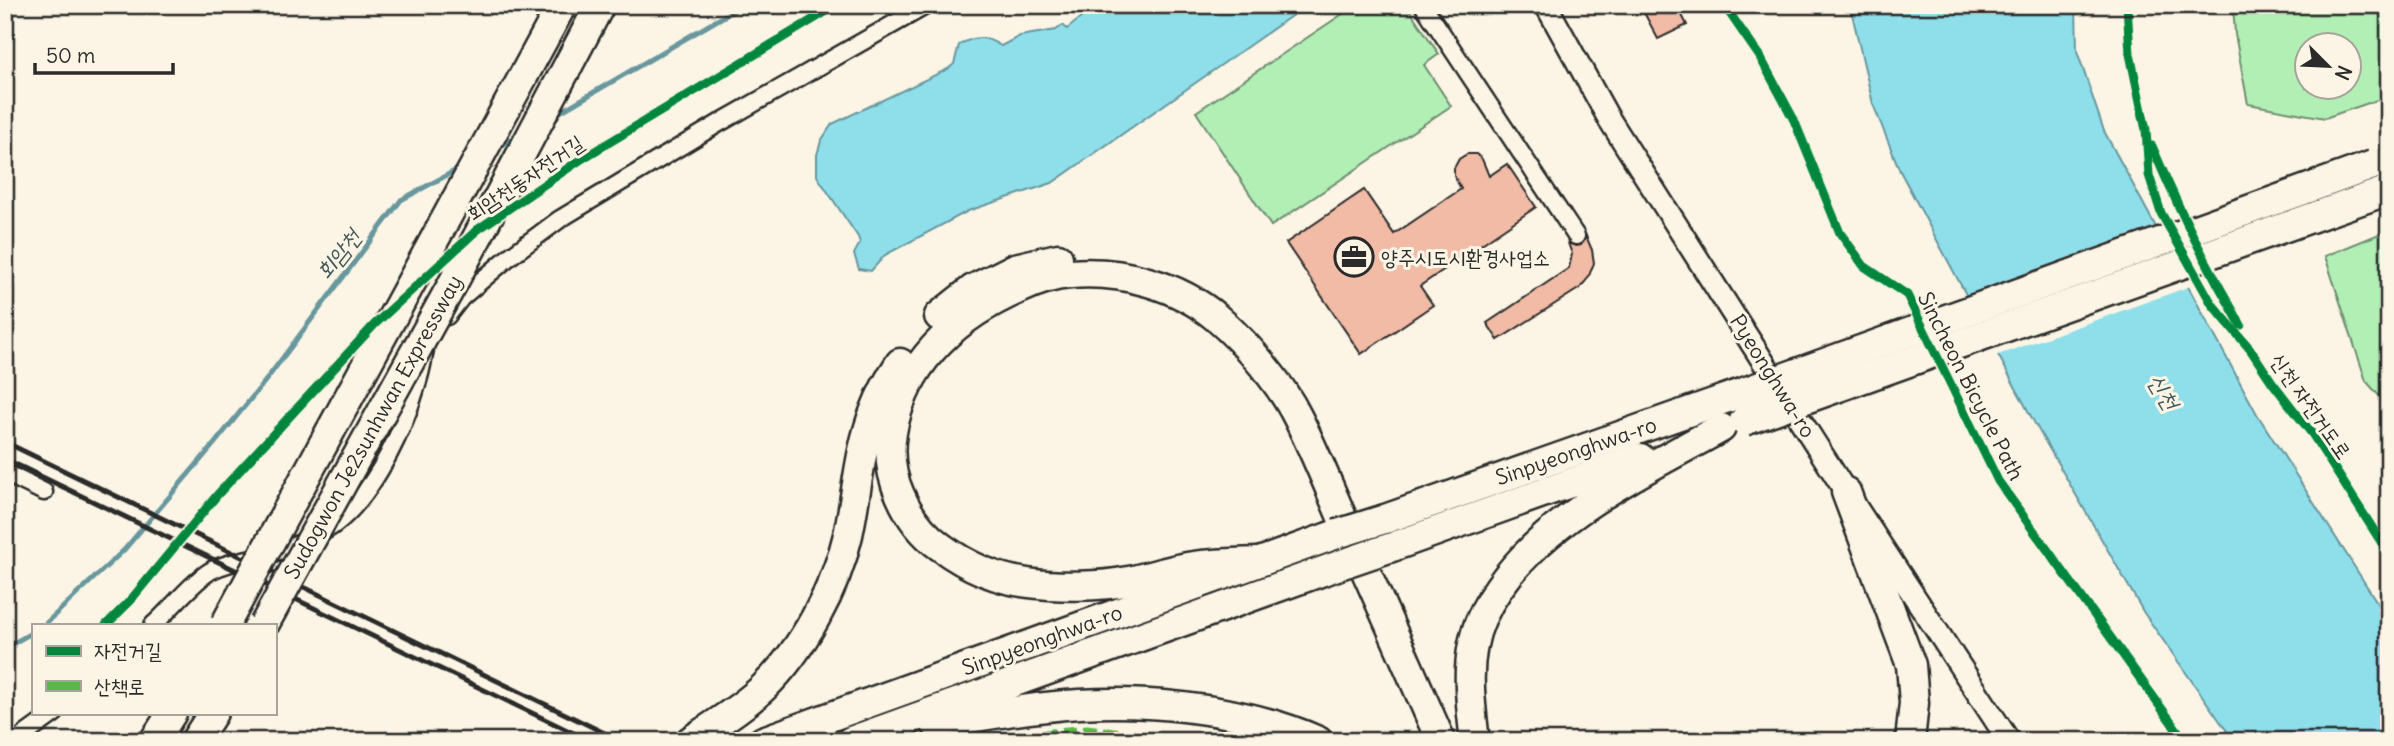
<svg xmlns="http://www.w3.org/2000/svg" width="2394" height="746" font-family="Delius,'Poor Story',sans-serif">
<rect width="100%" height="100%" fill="#fcf5e5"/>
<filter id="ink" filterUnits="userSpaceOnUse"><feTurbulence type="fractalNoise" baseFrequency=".0143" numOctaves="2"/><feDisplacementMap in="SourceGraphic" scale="14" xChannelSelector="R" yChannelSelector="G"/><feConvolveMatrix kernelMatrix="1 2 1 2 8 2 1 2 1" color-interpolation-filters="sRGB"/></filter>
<g filter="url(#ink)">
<!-- green -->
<g fill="#b2efb5" stroke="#6e8d70" stroke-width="2" fill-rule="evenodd">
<path d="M 1356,5 L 1406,5 L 1439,54 L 1424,65 L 1451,106 L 1271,226 L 1196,112 Z"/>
<path d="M 2233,5 L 2389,5 L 2389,96 L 2325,118 L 2248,104 L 2235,34 ZM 2306,46 L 2348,46 L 2348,88 L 2306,88 Z"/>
<path d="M 2389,230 L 2389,407 L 2366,381 L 2325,256 Z"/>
</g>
<!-- water -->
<g fill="#8fdfeb" stroke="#67979e" stroke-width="2">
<path d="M 1097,5 L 1307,5 L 1052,183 L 968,211 L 885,255 L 871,271 L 859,269 L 854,254 L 860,243 L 858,237 L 817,176 L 817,155 L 821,141 L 832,124 L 948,69 L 954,64 L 959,45 C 976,35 985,36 1001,46 L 1020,36 L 1056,30 L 1063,25 L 1067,29 Z"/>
<path d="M 1850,5 L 2076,5 L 2077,51 L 2104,131 L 2257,414 L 2389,621 L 2389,741 L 2234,741 L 2144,613 L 2034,422 L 1900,171 L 1873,104 Z"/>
</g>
<!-- pier -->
<path fill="#fcf5e5" d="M 2158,225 L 2191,286 L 1995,356 L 1963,296 Z"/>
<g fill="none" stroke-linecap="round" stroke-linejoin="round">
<!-- stream -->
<g stroke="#67979e" stroke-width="5">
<path d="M 555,115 L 743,5"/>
<path d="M 497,148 L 519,136"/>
<path d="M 44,625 L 124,550 L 215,443 L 266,380 L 401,200 L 460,168"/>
<path d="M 5,648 L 33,632"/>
</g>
</g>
<!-- building -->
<g fill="#f1bba6" stroke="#2b2b2b" stroke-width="2">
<path d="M 1640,5 L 1677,5 L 1687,25 L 1658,39 Z"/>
<path d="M 1467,154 L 1476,154 L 1482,159 L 1489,176 L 1507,164 L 1536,207 L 1420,286 L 1433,305 L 1361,354 L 1286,243 L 1364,190 L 1394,234 L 1461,189 L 1454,176 L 1454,168 L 1459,159 Z"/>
<path d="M 1586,236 L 1592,250 L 1594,263 L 1588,278 L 1580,288 L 1498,340 L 1487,323 L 1569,268 L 1572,254 L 1568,243 L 1576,246 L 1581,245 Z"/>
</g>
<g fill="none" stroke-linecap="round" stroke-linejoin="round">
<!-- street casing -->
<g stroke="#2b2b2b" stroke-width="21">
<g id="street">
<path d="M 1423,5 L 1576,236"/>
<path d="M 447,316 L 461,298 L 509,257 L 560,219 L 721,122 L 927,5"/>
<path d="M 5,473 L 44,492"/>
<path d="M 153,625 C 169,611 195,579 212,570 C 230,561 250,559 269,554 C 285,550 304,542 319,534 C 373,508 417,406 425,349"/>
<path d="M 16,741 L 55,713"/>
</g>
</g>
<!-- secondary casing -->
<g stroke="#2b2b2b" stroke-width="26">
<path id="secondary" d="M 1546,5 L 1609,119 L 1846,492 L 2009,741"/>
</g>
<!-- highway casing -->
<g stroke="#2b2b2b" stroke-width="33">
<g id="highway">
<path d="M 939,316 L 973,289 L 1015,268 L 1058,258"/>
<path d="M 1846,492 L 1911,665 L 1914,703 L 1910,741"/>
<path d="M 1385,519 L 1736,395"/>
<path d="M 1392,547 L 1640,458"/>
<path d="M 1257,562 C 1239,563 1220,563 1202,565 C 1178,567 1153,576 1129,581 C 1100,587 1057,587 1028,583 C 995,579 967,566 941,547 C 921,533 909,516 900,495 C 888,469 888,442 896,415 C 914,354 962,314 1019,289 C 1036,281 1053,275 1071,274 C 1122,270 1178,285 1217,318 C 1246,343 1281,383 1298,418 C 1317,456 1333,497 1350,536 C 1381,604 1411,673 1441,741"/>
<path d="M 935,723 C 972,718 1009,711 1046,707 C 1131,697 1240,706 1318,741"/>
<path d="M 154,741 L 172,713"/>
<path d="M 195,741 L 213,713"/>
<path d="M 690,741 C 715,724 741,709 763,688 C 802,651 836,588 848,535 C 857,494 859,450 875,410 C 881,394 890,378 900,363"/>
<path d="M 763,741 L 1337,534"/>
<path d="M 851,741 L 1348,562"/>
<path d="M 1475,741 C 1470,701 1464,657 1481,619 C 1523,526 1637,475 1721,428"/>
</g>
</g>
<!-- street -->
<use href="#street" stroke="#fcf5e5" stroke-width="16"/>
<!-- secondary -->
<use href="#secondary" stroke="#fcf5e5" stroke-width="21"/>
<!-- highway -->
<use href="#highway" stroke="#fcf5e5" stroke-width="28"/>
<!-- rail -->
<g stroke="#2b2b2b" stroke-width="5">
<path d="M 5,442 L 621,741"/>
<path d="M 5,459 L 590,741"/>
</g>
<!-- highway-bridge casing -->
<g stroke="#2b2b2b" stroke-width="33" stroke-linecap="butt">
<g id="highway-bridge">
<path d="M 1736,395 L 2373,165"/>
<path d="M 1744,421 L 2383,192"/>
<path d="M 1337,534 L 1385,519"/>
<path d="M 1348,562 L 1392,547"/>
<path d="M 225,625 L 562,5"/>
<path d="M 264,625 L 452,285 L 600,5"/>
</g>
</g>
<!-- highway-bridge -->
<use href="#highway-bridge" stroke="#fcf5e5" stroke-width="28"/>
<!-- quiet -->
<path stroke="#58b947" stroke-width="7" stroke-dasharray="14 7" stroke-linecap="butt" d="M 1000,741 L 1058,731 L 1087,728 L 1202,741"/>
<!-- cycleway casing -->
<g stroke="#fcf5e5" stroke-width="13">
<g id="cycleway">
<path d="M 1724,5 L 1760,57 L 1794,120 L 1840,233 L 1864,266 L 1907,295 L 1998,481 L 2185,741"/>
<path d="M 2127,5 L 2130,54 L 2146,130 L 2149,175 L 2161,213 L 2212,304 L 2250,349 L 2272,382 L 2313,435 L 2389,554"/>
<path d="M 2152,146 C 2178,208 2207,267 2241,325"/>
<path d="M 106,625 L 129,602 L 218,494 L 375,324 L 477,230 L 580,160 L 837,5"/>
</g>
</g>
<!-- cycleway -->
<use href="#cycleway" stroke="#00873e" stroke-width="9"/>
</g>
</g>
<!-- icons -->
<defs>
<g id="office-ring" transform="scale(2.0125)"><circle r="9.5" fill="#fcf5e5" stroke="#2b2b2b" stroke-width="1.5"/><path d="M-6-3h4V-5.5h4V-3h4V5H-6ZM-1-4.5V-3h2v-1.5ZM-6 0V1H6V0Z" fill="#2b2b2b"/></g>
</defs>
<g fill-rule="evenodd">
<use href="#office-ring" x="1354" y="257"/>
</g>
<g text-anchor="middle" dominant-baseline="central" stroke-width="6" stroke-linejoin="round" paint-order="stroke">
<!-- street labels -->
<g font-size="21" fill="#2b2b2b" stroke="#fcf5e5">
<text transform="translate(525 178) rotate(-34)">회암천동자전거길</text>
<text transform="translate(1773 376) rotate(58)">Pyeonghwa-ro</text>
<text transform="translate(1971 386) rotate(63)">Sincheon Bicycle Path</text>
<text transform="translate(2311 406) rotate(55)">신천 자전거도로</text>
<text transform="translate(373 427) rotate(-61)">Sudogwon Je2sunhwan Expressway</text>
<text transform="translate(1576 451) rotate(-19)">Sinpyeonghwa-ro</text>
<text transform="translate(1042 640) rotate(-20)">Sinpyeonghwa-ro</text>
</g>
<!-- poi labels -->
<g font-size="21" fill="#2b2b2b" stroke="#fcf5e5" text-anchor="start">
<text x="1381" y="257">양주시도시환경사업소</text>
</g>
<!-- water labels -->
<g font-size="23" font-style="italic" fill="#44585b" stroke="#fcf5e5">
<text transform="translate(338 254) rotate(-52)">회암천</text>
<text transform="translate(2164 391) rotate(59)">신천</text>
</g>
</g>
<!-- margin -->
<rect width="2394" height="746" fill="none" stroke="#fcf5e5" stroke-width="28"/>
<rect x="14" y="14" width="2366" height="718" fill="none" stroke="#2b2b2b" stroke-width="2.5" filter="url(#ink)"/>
<!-- legend -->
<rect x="32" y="624" width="245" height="91" fill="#fcf5e5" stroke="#a8a49b" stroke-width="2"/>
<rect x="46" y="646" width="35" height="10" fill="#00873e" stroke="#a8a49b" stroke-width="2"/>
<text x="94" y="658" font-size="21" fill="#2b2b2b">자전거길</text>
<rect x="46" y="681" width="35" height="10" fill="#58b947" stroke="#a8a49b" stroke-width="2"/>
<text x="94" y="694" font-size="21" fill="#2b2b2b">산책로</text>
<!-- north arrow -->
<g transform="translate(2328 66) rotate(114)"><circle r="33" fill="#fcf5e5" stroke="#a8a49b" stroke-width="2"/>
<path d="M0-5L12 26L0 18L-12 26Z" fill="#2b2b2b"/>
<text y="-10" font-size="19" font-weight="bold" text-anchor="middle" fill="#2b2b2b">N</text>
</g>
<!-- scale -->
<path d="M35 63v10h138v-10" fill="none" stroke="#2b2b2b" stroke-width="3.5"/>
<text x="46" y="63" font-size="21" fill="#2b2b2b" stroke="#fcf5e5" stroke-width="5" paint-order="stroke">50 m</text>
</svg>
